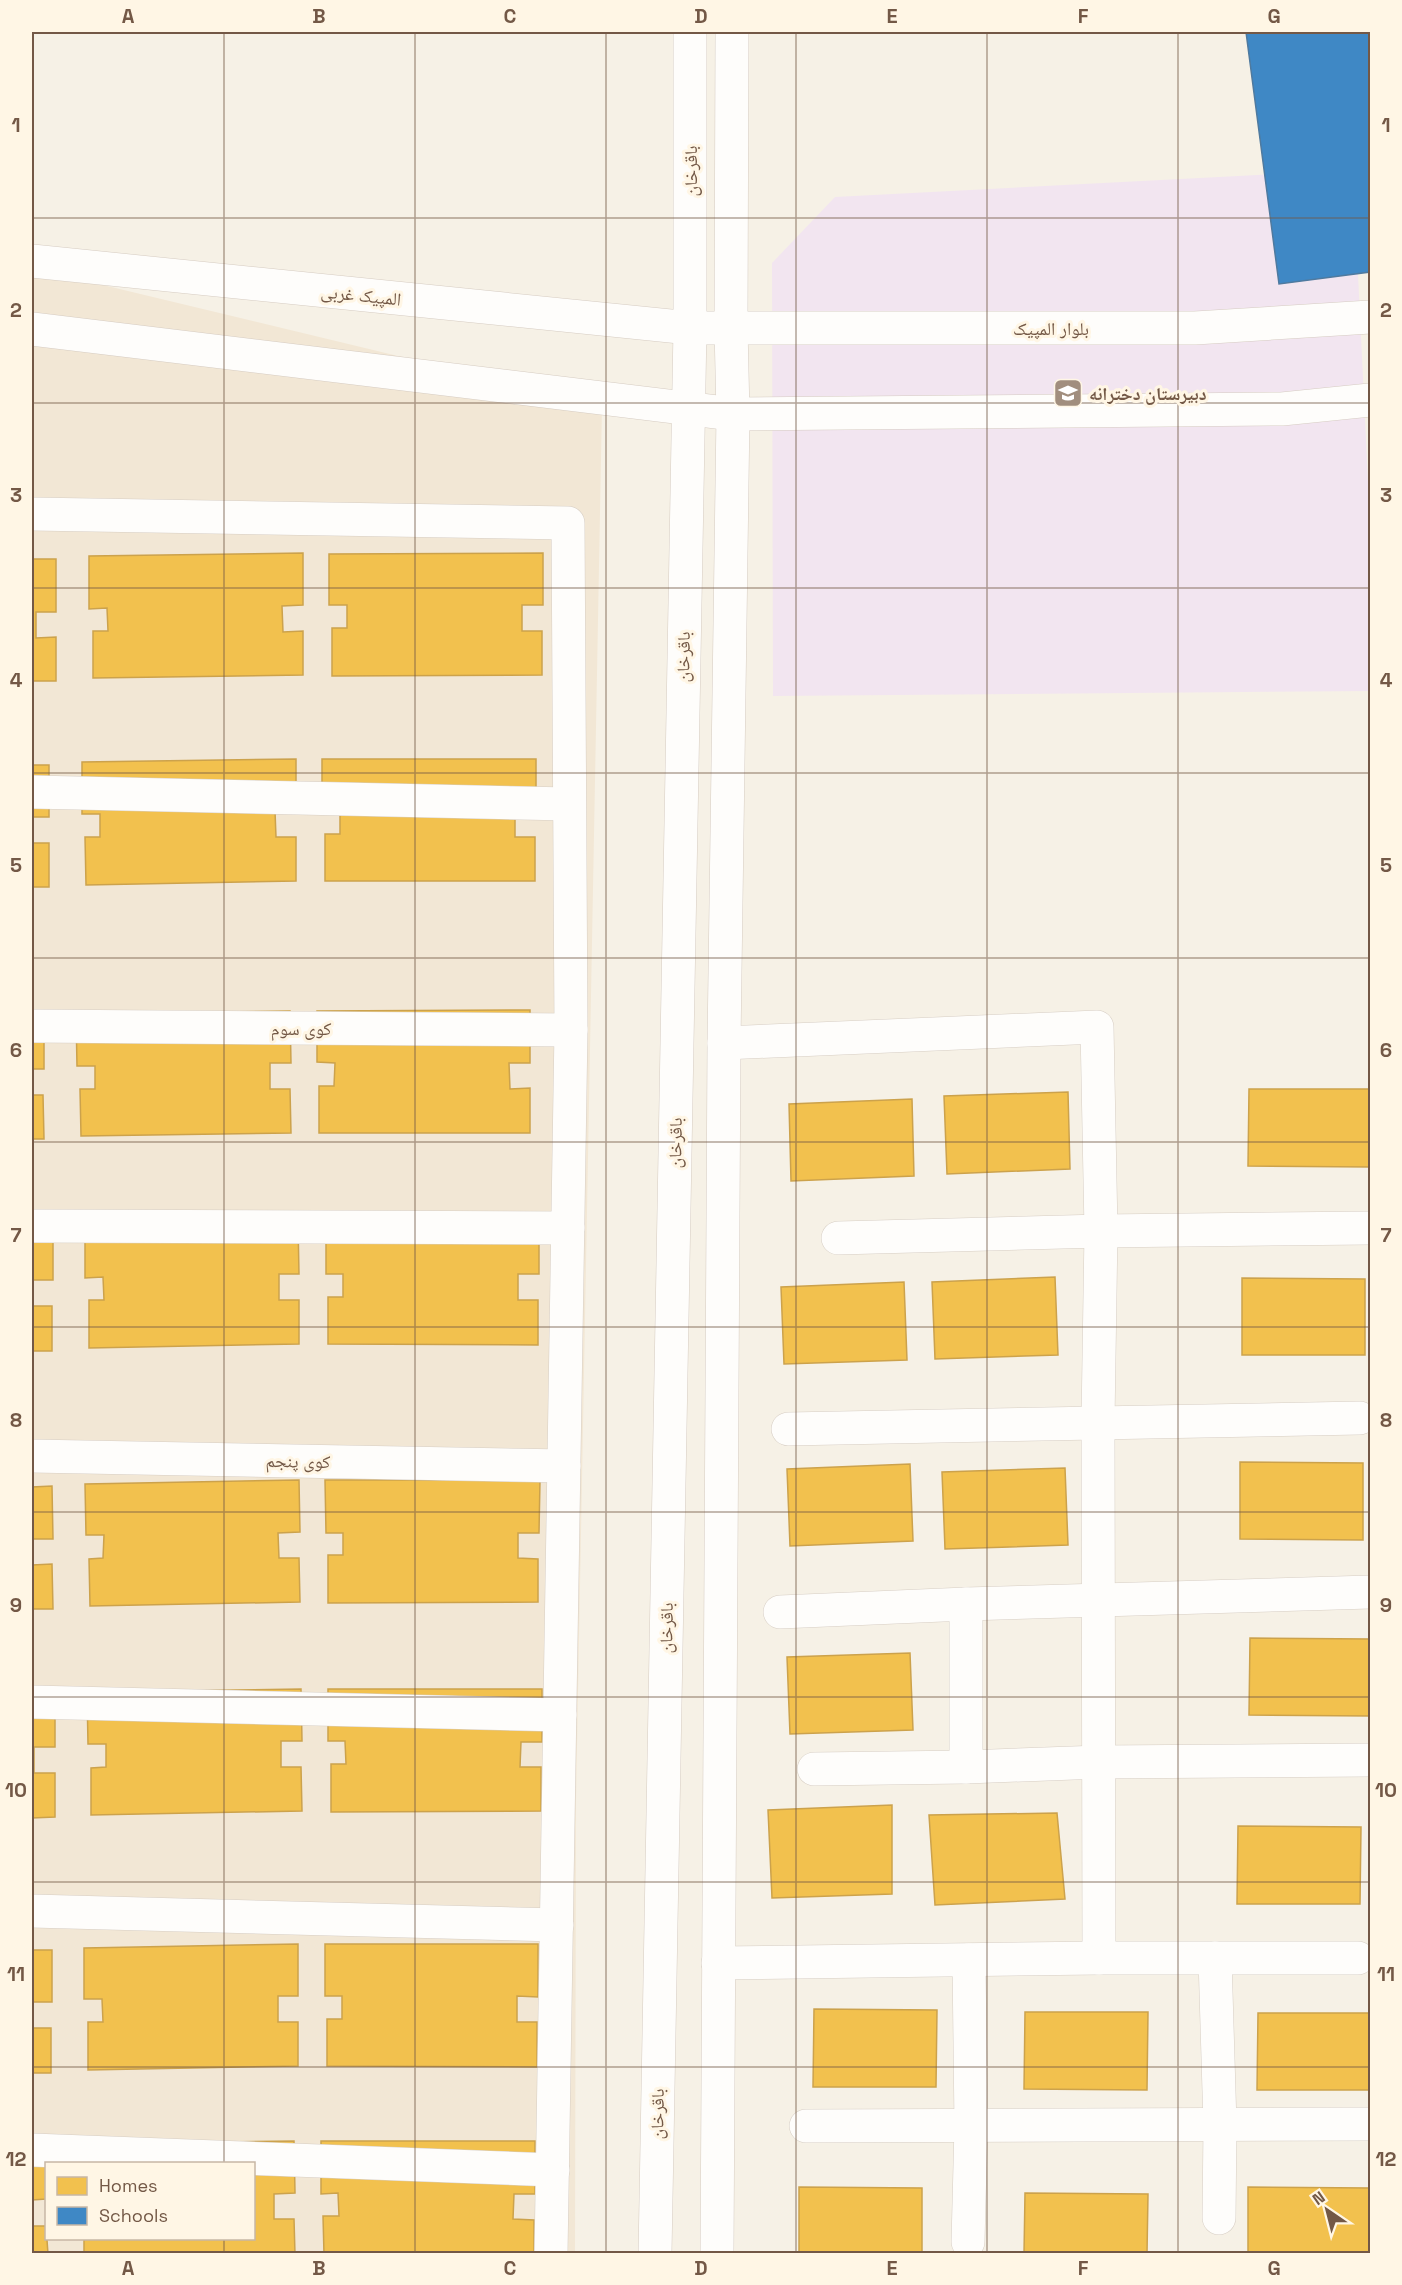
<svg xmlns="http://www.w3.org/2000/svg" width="1402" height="2285" font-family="'Space Grotesk','Noto Naskh Arabic',sans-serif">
<rect width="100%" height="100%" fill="#f6f1e6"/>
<!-- residential -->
<path fill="#f2e7d5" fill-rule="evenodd" d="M 32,268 L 602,405 L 576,1801 L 575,2253 L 32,2254 ZM 46,2164 L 254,2164 L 254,2238 L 46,2238 Z"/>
<!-- education -->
<path fill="#f2e5f0" d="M 1353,170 L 1370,524 L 1370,691 L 773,696 L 772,263 L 835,197 Z"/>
<!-- homes -->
<g fill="#f2c14e" stroke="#cca24c" stroke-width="1.5">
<path d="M 303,553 L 303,605 L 282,606 L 283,632 L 303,631 L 303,675 L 93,678 L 93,631 L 108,631 L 107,608 L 89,609 L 89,556 Z"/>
<path d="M 543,553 L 543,605 L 522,605 L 522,631 L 542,631 L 542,675 L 332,676 L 332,628 L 347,628 L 347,605 L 329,605 L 329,554 Z"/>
<path d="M 32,559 L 56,559 L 56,612 L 36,612 L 36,638 L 56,637 L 56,681 L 32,681 Z"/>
<path d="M 296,759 L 296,811 L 275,811 L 276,837 L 296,837 L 296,881 L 86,885 L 85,837 L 100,837 L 100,814 L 82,814 L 82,762 Z"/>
<path d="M 322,759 L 536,759 L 536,811 L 515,811 L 515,837 L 535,837 L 535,881 L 325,881 L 325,834 L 340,834 L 340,811 L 322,811 Z"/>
<rect x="32" y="765" width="17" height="52"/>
<rect x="32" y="843" width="17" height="44"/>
<path d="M 530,1010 L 530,1063 L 509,1063 L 510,1089 L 530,1088 L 530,1133 L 319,1133 L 319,1086 L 334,1086 L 335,1063 L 317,1062 L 317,1011 Z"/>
<path d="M 290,1011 L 291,1063 L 270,1063 L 270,1089 L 290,1089 L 291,1133 L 81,1136 L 80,1089 L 95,1089 L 95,1066 L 77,1066 L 76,1014 Z"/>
<rect x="32" y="1017" width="12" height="52"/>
<path d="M 1249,1089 L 1370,1089 L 1370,1167 L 1248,1166 Z"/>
<path d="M 1068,1092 L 1070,1169 L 947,1174 L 944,1096 Z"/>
<path d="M 32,1095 L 43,1095 L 44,1139 L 32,1139 Z"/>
<path d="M 912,1099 L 914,1176 L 791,1181 L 789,1104 Z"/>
<path d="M 298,1222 L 299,1274 L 279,1274 L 279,1300 L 299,1300 L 299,1344 L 89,1348 L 89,1300 L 104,1300 L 103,1277 L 85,1278 L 85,1226 Z"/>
<path d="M 326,1222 L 539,1222 L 539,1274 L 518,1274 L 518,1300 L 538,1300 L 538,1345 L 328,1344 L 328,1297 L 343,1297 L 343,1274 L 326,1274 Z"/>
<path d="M 32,1228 L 53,1228 L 53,1280 L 32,1280 L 32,1306 L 52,1306 L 52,1351 L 32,1351 Z"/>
<path d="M 1055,1277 L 1058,1355 L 935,1359 L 932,1282 Z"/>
<path d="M 1242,1278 L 1365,1279 L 1365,1355 L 1242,1355 Z"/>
<path d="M 904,1282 L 907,1360 L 784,1364 L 781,1287 Z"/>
<path d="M 1240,1462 L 1363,1463 L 1363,1540 L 1240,1539 Z"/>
<path d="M 910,1464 L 913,1541 L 790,1546 L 787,1469 Z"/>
<path d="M 1065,1468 L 1068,1545 L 945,1549 L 942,1472 Z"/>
<path d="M 299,1480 L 300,1532 L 278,1533 L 279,1558 L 299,1558 L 300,1602 L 90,1606 L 89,1559 L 103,1558 L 104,1535 L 86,1535 L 85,1484 Z"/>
<path d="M 325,1480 L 540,1480 L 539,1533 L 518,1533 L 518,1558 L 538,1559 L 538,1602 L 328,1603 L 328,1555 L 343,1555 L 343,1533 L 326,1533 Z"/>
<path d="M 52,1486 L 53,1539 L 32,1539 L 32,1565 L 52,1564 L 53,1609 L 32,1609 L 32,1487 Z"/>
<path d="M 1250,1638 L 1370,1639 L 1370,1716 L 1249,1715 Z"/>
<path d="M 910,1653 L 913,1730 L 790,1734 L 787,1657 Z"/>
<path d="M 301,1689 L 302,1741 L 281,1741 L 281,1767 L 301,1767 L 302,1811 L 91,1815 L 91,1768 L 106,1767 L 106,1744 L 88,1744 L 87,1692 Z"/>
<path d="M 328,1689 L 542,1689 L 542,1742 L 521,1742 L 520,1767 L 541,1767 L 541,1811 L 331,1812 L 331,1764 L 346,1764 L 345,1741 L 328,1741 Z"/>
<path d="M 55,1695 L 55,1747 L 34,1747 L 34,1773 L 55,1773 L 55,1817 L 32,1818 L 32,1696 Z"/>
<path d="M 892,1805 L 892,1894 L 772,1898 L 768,1810 Z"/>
<path d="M 1057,1813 L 1065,1899 L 935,1905 L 929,1815 Z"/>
<path d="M 1238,1826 L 1361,1827 L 1360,1904 L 1237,1904 Z"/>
<path d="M 298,1944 L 298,1996 L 278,1996 L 278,2022 L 298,2022 L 298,2066 L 88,2070 L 88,2022 L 103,2022 L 102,1999 L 84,1999 L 84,1948 Z"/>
<path d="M 325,1944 L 538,1944 L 538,1997 L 517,1996 L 517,2022 L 537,2022 L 537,2067 L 327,2066 L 327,2019 L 342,2019 L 342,1996 L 325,1996 Z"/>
<rect x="32" y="1950" width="20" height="52"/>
<path d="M 814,2009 L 937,2010 L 936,2087 L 813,2087 Z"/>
<path d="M 1025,2012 L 1148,2012 L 1147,2090 L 1024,2089 Z"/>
<path d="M 1258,2013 L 1370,2013 L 1370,2090 L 1257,2090 Z"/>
<rect x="32" y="2028" width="19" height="45"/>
<path d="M 294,2141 L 295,2193 L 274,2194 L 274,2219 L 294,2219 L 295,2254 L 84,2254 L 84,2238 L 254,2238 L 254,2164 L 80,2144 Z"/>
<path d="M 321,2141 L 535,2141 L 535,2194 L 514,2194 L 513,2219 L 534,2220 L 534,2254 L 324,2254 L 323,2216 L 339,2216 L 338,2193 L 321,2194 Z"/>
<path d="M 32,2147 L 46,2164 L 46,2199 L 32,2200 Z"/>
<path d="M 799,2187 L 922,2188 L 922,2254 L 799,2254 Z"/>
<path d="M 1248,2187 L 1370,2188 L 1370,2254 L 1248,2254 Z"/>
<path d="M 1025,2193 L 1148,2194 L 1147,2254 L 1024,2254 Z"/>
<path d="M 32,2226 L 46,2226 L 48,2254 L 32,2254 Z"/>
</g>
<!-- schools -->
<path fill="#3f88c5" stroke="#4f7a9f" stroke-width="1.5" d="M 1246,32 L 1370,32 L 1370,272 L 1279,284 Z"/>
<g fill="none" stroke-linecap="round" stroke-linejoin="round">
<!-- street casing -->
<g stroke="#d7cec4" stroke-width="34">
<g id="street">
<path d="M 32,514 L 568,523 L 571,1030 L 551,2254"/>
<path d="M 32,792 L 569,804"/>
<path d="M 32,1026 L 571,1030"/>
<path d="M 724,1043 L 1097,1027 L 1101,1231 L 1098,1421 L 1099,1958"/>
<path d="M 32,1226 L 568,1228"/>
<path d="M 838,1238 L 1101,1231 L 1370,1228"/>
<path d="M 788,1429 L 1360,1418"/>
<path d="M 32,1456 L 564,1466"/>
<path d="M 966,1604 L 966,1767 L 1100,1762 L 1370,1760"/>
<path d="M 780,1612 L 966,1604 L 1370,1592"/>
<path d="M 32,1702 L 560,1715"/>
<path d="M 814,1769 L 966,1767"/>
<path d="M 32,1911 L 557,1925"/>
<path d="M 1215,1958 L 1220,2125 L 1219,2218"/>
<path d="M 718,1963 L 1099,1958 L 1358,1958"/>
<path d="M 806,2126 L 1370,2124"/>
<path d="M 32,2150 L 553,2170"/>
<path d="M 968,2242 L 971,2126 L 969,1960"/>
</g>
</g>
<!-- secondary casing -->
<g stroke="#d6ccc2" stroke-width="34">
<g id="secondary">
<path d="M 32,261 L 690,328 L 1195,328 L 1370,317"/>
<path d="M 32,329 L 733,414 L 1282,409 L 1370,400"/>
<path d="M 655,2254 L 690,328 L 690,32"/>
<path d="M 717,2254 L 724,1043 L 733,414 L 731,328 L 732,32"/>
</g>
</g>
<!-- street -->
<use href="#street" stroke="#fefdfb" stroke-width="33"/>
<!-- secondary -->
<use href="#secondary" stroke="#fefdfb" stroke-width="33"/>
</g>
<!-- grid -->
<path fill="none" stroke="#735846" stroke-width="1.5" stroke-opacity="0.55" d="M 224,32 L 224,2164M 415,32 L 415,2254M 606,32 L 606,2254M 796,32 L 796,2254M 987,32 L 987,2254M 1178,32 L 1178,2254M 32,218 L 1370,218M 32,403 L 1370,403M 32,588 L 1370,588M 32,773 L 1370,773M 32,958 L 1370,958M 32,1142 L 1370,1142M 32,1327 L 1370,1327M 32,1512 L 1370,1512M 32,1697 L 1370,1697M 32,1882 L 1370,1882M 32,2067 L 1370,2067M 224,2238 L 224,2254"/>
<!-- icons -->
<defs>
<g id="school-square" transform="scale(1.5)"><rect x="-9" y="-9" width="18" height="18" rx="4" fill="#a18e7e" stroke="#fff6e5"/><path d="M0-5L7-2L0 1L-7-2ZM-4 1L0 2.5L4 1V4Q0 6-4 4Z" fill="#fff"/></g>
</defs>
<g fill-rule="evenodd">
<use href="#school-square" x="1068" y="393"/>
</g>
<g text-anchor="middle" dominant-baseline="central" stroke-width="6" stroke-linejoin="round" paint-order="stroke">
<!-- street labels -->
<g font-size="18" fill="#735846" stroke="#fff6e5">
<text transform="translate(690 171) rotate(-90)">باقرخان</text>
<text transform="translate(361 295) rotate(6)">المپیک غربی</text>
<text x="1051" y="328">بلوار المپیک</text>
<text transform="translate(683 657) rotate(-89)">باقرخان</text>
<text x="301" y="1028">کوی سوم</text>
<text transform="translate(675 1143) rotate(-89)">باقرخان</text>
<text transform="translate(298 1461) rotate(1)">کوی پنجم</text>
<text transform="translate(666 1628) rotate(-89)">باقرخان</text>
<text transform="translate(657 2114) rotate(-89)">باقرخان</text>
</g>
<!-- poi labels -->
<g font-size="18" font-weight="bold" fill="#735846" stroke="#fff6e5" text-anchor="start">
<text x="1089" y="393">دبیرستان دخترانه</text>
</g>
</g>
<!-- border -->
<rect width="1402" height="2285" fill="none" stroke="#fff6e5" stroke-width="66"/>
<!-- legend -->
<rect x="45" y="2162" width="210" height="78" fill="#fff6e5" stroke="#c7b7a5" stroke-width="1.5"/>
<rect x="57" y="2177" width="30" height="18" fill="#f2c14e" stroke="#c7b7a5" stroke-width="1.5"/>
<text x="99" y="2192" font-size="18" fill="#735846">Homes</text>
<rect x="57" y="2207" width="30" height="18" fill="#3f88c5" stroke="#c7b7a5" stroke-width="1.5"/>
<text x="99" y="2222" font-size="18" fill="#735846">Schools</text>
<!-- north arrow -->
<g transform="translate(1327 2210) rotate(325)" stroke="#fff6e5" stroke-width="4.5" paint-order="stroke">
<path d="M0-4.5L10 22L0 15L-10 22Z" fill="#735846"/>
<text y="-9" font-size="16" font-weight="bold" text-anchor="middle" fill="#735846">N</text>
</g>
<rect x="33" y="33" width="1336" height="2219" fill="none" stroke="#735846" stroke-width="2"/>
<g font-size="20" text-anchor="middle" font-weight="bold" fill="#735846">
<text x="128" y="23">A</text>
<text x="319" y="23">B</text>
<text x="510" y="23">C</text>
<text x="701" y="23">D</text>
<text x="892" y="23">E</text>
<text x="1083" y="23">F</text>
<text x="1274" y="23">G</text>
<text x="16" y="132">1</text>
<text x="1386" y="132">1</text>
<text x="16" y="317">2</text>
<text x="1386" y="317">2</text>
<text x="16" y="502">3</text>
<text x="1386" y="502">3</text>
<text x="16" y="687">4</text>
<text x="1386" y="687">4</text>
<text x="16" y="872">5</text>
<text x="1386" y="872">5</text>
<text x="16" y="1057">6</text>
<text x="1386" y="1057">6</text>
<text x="16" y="1242">7</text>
<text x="1386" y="1242">7</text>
<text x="16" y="1427">8</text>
<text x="1386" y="1427">8</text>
<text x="16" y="1612">9</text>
<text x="1386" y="1612">9</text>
<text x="16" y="1797">10</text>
<text x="1386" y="1797">10</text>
<text x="16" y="1981">11</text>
<text x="1386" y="1981">11</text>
<text x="16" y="2166">12</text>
<text x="1386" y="2166">12</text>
<text x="128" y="2275">A</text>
<text x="319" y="2275">B</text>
<text x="510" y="2275">C</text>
<text x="701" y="2275">D</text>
<text x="892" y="2275">E</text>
<text x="1083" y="2275">F</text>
<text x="1274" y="2275">G</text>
</g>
</svg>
